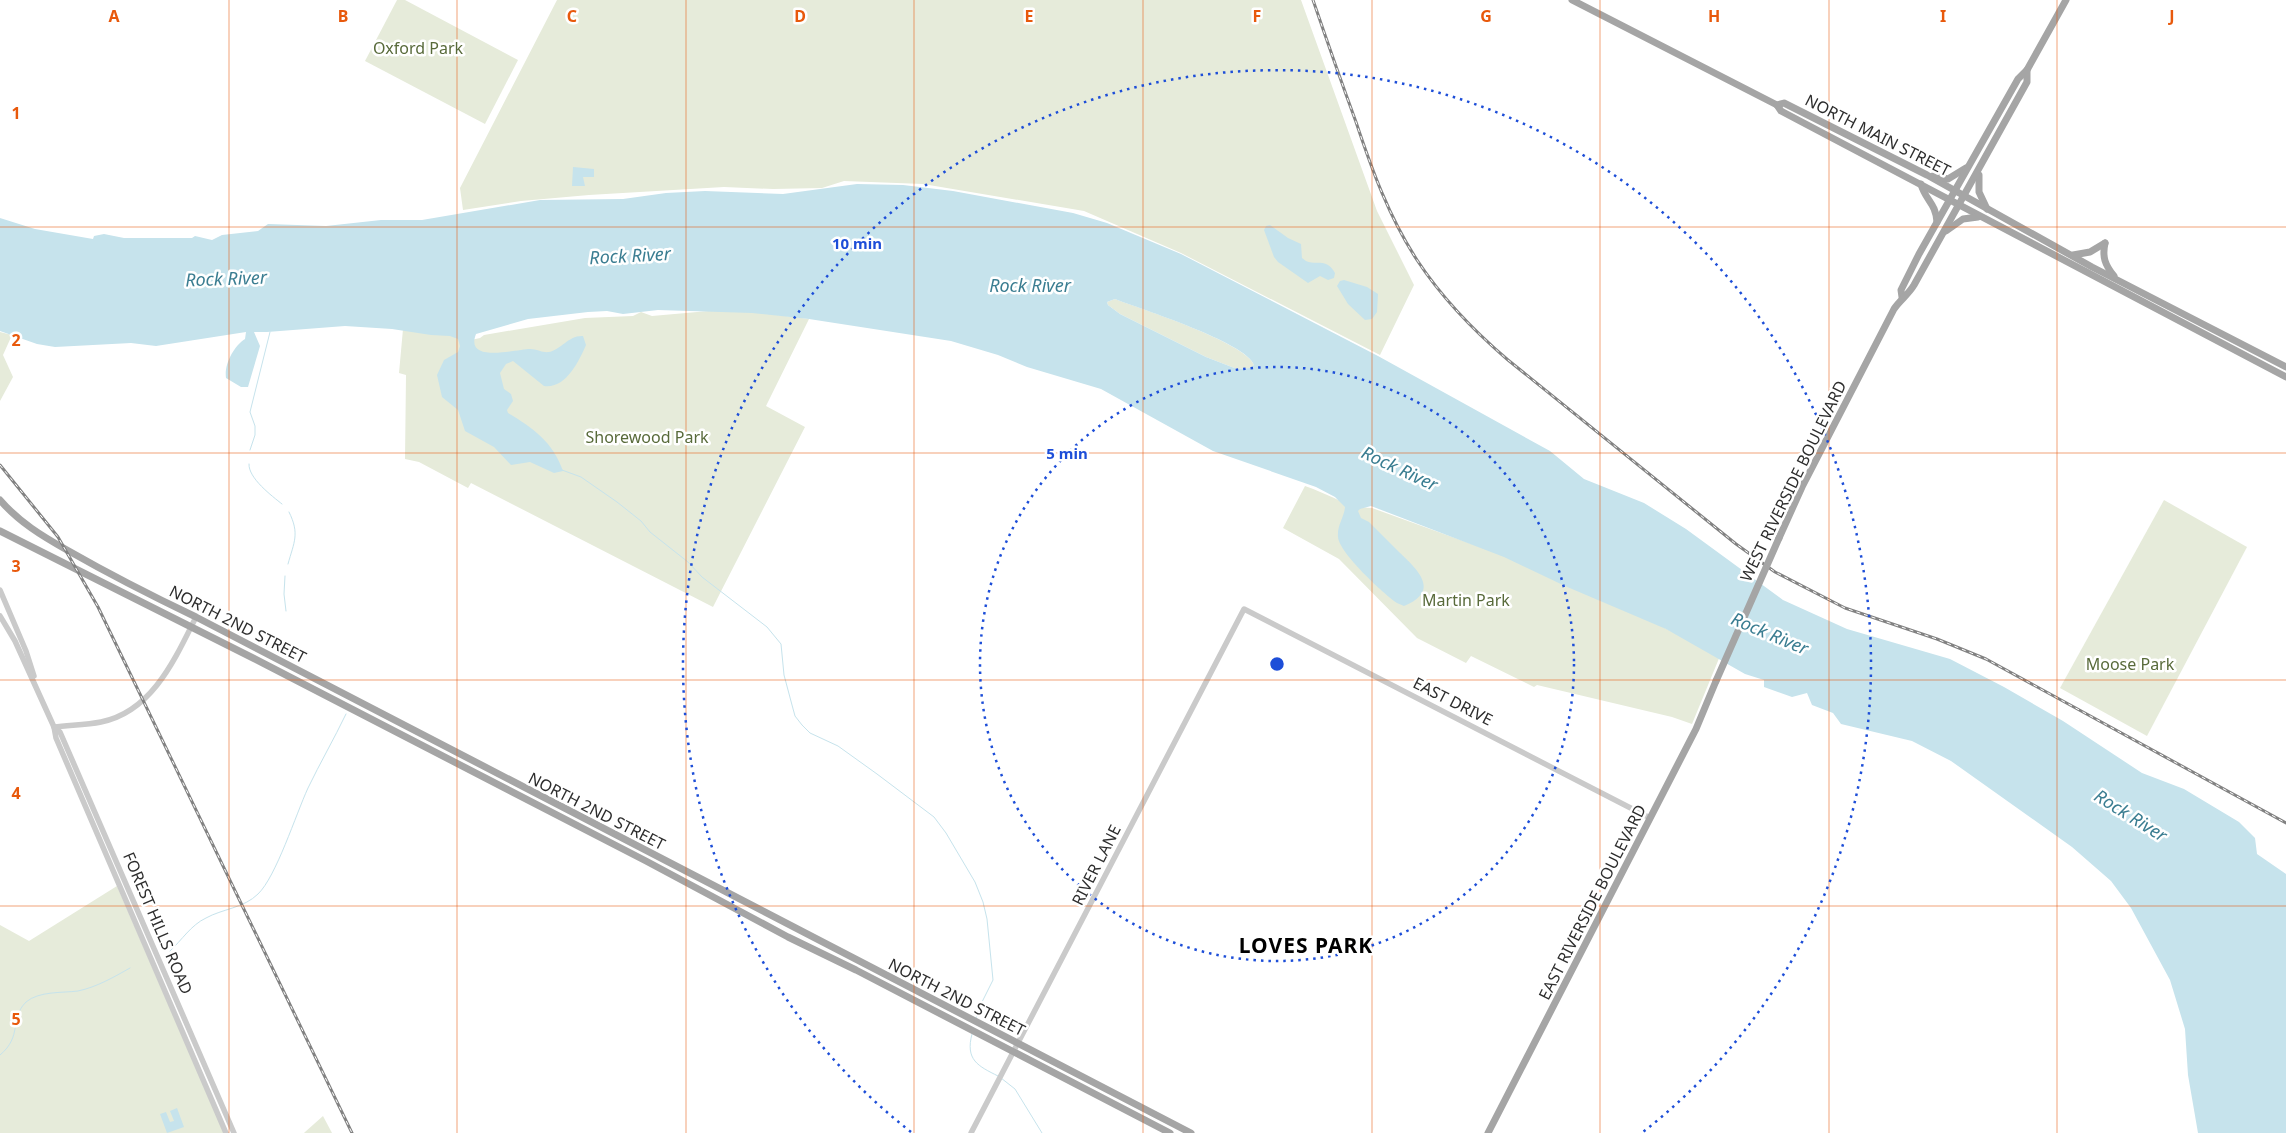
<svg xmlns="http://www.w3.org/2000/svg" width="2286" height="1133" font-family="'Noto Sans',sans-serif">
<rect width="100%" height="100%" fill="#fff"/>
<!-- green -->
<g fill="#e6ebda">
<path d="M 397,0 L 405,0 L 518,60 L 485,124 L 365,61 Z"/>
<path d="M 557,0 L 1301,0 L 1377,211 L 1414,285 L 1380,355 L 1181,253 L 1084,211 L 923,184 L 844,181 L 822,188 L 773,189 L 724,187 L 589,195 L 521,201 L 463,210 L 460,188 Z"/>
<path d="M 1115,299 C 1141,309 1245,342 1254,365 L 1251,368 L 1237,369 L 1206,357 L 1120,314 L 1108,305 L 1107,302 Z"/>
<path d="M 731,309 L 809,319 L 766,406 L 805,427 L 713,607 L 471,483 L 468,488 L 419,462 L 405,459 L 406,375 L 399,373 L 403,329 L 449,335 L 471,340 L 480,338 L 484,335 L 585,318 L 633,316 L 641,312 L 652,316 Z"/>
<path d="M 0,332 L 12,335 L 3,355 L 13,377 L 0,401 Z"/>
<path d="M 1305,486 C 1327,493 1348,508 1372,508 L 1502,555 L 1633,612 L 1720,656 L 1692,724 L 1672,717 L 1537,685 L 1534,687 L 1471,656 L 1466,663 L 1417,638 L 1339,559 L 1283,528 Z"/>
<path d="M 2164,500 L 2247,547 L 2147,736 L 2060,688 Z"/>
<path d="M 117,886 L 224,1133 L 0,1133 L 0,925 L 29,941 Z"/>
<path d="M 323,1116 L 332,1133 L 304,1133 L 305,1132 Z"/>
</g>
<!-- water -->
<g fill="#c6e3ec" fill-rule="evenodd">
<path d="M 573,167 L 594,169 L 594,177 L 583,177 L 585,186 L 572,186 Z"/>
<path d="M 857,184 L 903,185 L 953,191 L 1073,213 L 1107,223 L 1181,254 L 1378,356 L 1550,451 L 1584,479 L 1644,503 L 1686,529 L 1783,600 L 1847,629 L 1950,659 L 2004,687 L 2063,721 L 2142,773 L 2184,789 L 2239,822 L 2255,838 L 2257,854 L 2286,874 L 2286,1133 L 2198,1133 L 2188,1075 L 2185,1029 L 2170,980 L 2131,908 L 2111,881 L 2072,847 L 1951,761 L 1912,741 L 1841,724 L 1833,713 L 1812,705 L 1807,693 L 1792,697 L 1764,687 L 1764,680 L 1745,674 L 1666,629 L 1565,586 L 1504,557 L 1371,506 L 1360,509 L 1358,511 L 1361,518 L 1369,522 C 1379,532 1389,542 1399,552 C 1418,570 1441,591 1404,606 L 1397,603 C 1384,594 1339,553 1338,537 C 1337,525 1344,518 1345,507 L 1335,497 L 1316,487 L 1213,451 L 1101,389 L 1027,367 L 998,355 L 951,341 L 809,319 L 752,313 L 658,310 L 623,314 L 607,311 L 588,312 L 528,319 L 476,334 C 464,364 518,349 530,349 C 537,349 543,353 549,352 C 562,349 569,335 583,336 L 586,345 C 579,361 566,389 544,386 L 513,361 L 506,364 L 500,373 L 504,389 L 511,394 L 513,401 L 507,410 L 508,413 C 533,428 553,442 563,471 L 554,473 L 530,462 L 511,465 L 494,447 L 465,431 L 458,410 L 442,397 L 437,375 L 444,360 L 458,352 L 460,346 L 458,339 L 450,336 L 431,335 L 392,329 L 345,326 L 267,332 L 254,332 L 260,346 L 248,387 L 241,387 L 226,378 C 224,364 234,346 245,339 L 246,332 L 156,346 L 131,343 L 55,347 L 37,344 L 0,331 L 0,218 L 35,229 L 93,239 L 94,236 L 104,234 L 124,238 L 192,238 L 195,236 L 212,240 L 222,235 L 258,231 L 268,224 L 326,226 L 381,220 L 422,220 L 540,200 L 623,199 L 666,193 L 705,191 L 783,194 ZM 1115,299 C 1140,309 1246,342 1254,365 L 1250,368 L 1237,369 L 1206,357 L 1120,314 L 1108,305 L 1107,302 Z"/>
<path d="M 1270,225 L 1288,238 L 1301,244 L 1302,258 L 1306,261 C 1317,266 1326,257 1335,273 L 1334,278 L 1328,280 L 1320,276 L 1308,283 L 1278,262 L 1274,257 L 1264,230 L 1266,226 Z"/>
<path d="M 1344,280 L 1367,287 L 1378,294 L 1377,312 L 1372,319 L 1365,320 L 1348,304 L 1337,286 L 1340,281 Z"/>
<path d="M 177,1108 L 184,1127 L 167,1133 L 160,1114 L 166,1112 L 170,1122 L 174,1121 L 170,1111 Z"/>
</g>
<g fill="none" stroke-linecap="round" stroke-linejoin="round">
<!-- stream -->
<g stroke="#c6e3ec" stroke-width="1">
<path d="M 250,450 L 255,435 L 255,426 L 250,412 L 270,332"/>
<path d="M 249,464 C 248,478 272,496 282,504"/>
<path d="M 562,470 L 581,477 L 617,502 L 641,521 L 650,532 L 688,562 L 702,577 L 767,627 L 781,644 L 784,675 L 792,705 L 795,716 L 802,725 L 810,733 L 838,746 L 877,774 L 934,817 L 946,833 L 975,882 L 983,902 L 987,919 L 993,980 L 980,1006 L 976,1018"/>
<path d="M 288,564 C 294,542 300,534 289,512"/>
<path d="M 285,576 L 284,594 L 286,611"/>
<path d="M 170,951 C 182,940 191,925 206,918 C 222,909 244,908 258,894 C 276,877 296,814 308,788 C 320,763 334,739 346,714"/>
<path d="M 972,1034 C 965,1060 978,1066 998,1076"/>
<path d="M 0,1055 C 23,1036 9,1019 26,1002 C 39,991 62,993 78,991 C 97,987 114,977 130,968"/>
<path d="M 1001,1078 L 1015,1089 L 1042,1133"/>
</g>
<!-- tertiary -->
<g stroke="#cacaca" stroke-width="5.5">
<path d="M 0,590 L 26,651 L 34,676"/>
<path d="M 0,616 L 15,641 L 54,727 L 56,738 L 226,1133"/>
<path d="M 54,727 L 60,732 L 234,1133"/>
<path d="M 54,727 C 69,725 86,725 101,722 C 152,712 175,659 196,617"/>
<path d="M 971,1133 L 1244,609 L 1650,818"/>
</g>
<!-- primary -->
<g stroke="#a5a5a5" stroke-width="7">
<path d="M 1572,0 L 1777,105 L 1781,111 L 1817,130 L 2286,377"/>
<path d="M 1777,105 L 1784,103 L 1927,175 L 2092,267 L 2286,367"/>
<path d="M 1979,175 L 1979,192 L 1987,209"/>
<path d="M 1933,176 L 1948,179 L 1966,168"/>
<path d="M 1921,184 C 1925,200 1936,203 1937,222"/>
<path d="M 1946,231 L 1963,219 L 1978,217"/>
<path d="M 2105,243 C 2102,257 2105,265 2114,276"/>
<path d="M 2073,255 L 2090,252 L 2105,243"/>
<path d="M 1902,297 L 1901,290 L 1919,254 L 2018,79 L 2027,70 L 2066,0"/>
<path d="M 0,500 C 19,522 42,536 67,550 C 109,574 152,596 196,617 L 1191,1133"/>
<path d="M 0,531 L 253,658 L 646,861 L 788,937 L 856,970 L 1170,1133"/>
<path d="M 1779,538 L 1802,487 L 1894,309 C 1900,300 1908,295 1914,285 L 2027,82 L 2027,70"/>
<path d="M 1488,1133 L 1696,729 L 1716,681"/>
</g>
<!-- rail casing -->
<g stroke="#828282" stroke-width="3">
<g id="rail">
<path d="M 1313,0 C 1327,41 1341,81 1356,122 C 1372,170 1389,217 1417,260 C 1442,298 1474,331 1508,360 L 1736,544 L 1775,572 L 1845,608 L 1937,639 L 1986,659 L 2286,823"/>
<path d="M 0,465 L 58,537 L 98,607 L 352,1133"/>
</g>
</g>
<!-- rail -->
<use href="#rail" stroke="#fff" stroke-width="1" stroke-dasharray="4" stroke-linecap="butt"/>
<!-- primary-bridge -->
<path stroke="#a5a5a5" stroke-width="7" d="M 1716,681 L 1779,538"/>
</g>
<!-- grid -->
<path fill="none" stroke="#e8590c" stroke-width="1" stroke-opacity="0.55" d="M 229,0 L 229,1133M 457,0 L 457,1133M 686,0 L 686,1133M 914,0 L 914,1133M 1143,0 L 1143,1133M 1372,0 L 1372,1133M 1600,0 L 1600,1133M 1829,0 L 1829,1133M 2057,0 L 2057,1133M 0,227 L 2286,227M 0,453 L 2286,453M 0,680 L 2286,680M 0,906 L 2286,906"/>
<!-- distance rings -->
<g fill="none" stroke="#1d4ed8" stroke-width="2.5" stroke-dasharray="2.5 5">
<circle cx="1277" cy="664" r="297"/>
<path d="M911 1132A594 594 0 1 1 1643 1132"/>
</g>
<g text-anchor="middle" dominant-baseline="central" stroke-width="5" stroke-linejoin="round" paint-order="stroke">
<!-- park labels -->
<g font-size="16" fill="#586a3a" stroke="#fff">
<text x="418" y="48">Oxford Park</text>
<text x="647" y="437">Shorewood Park</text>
<text x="1466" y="600">Martin Park</text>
<text x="2130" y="664">Moose Park</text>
</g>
<!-- street labels -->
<g font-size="16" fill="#2d2d2d" stroke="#fff">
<text transform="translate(1878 135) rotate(27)">NORTH MAIN STREET</text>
<text transform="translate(1793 481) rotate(-64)">WEST RIVERSIDE BOULEVARD</text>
<text transform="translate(238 624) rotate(27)">NORTH 2ND STREET</text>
<text transform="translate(1453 701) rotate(27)">EAST DRIVE</text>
<text transform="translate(597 811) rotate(27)">NORTH 2ND STREET</text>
<text transform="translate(1096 865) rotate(-63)">RIVER LANE</text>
<text transform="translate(1592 902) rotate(-63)">EAST RIVERSIDE BOULEVARD</text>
<text transform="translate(158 923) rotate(67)">FOREST HILLS ROAD</text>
<text transform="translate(957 997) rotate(27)">NORTH 2ND STREET</text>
</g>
<!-- water labels -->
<g font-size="18" font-style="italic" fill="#3a7d91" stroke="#fff">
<text transform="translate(630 255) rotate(-3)">Rock River</text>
<text transform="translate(226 278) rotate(-2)">Rock River</text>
<text x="1030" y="285">Rock River</text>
<text transform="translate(1400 468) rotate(25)">Rock River</text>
<text transform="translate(1770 633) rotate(23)">Rock River</text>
<text transform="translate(2131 815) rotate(32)">Rock River</text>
</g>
<!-- district labels -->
<g font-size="21" font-weight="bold" letter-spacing="1" fill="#000" stroke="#fff">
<text x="1306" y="945">LOVES PARK</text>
</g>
</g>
<g font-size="16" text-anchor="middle" font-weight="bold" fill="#e8590c" stroke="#fff" stroke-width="5" stroke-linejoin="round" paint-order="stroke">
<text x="114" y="22">A</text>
<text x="343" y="22">B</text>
<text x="572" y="22">C</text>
<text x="800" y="22">D</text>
<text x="1029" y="22">E</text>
<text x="1257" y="22">F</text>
<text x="1486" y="22">G</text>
<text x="1714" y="22">H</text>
<text x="1943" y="22">I</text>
<text x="2172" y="22">J</text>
<text x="16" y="119">1</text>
<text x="16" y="346">2</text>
<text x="16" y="572">3</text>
<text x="16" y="799">4</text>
<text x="16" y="1025">5</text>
</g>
<circle cx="1277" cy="664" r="8" fill="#1d4ed8" stroke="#fff" stroke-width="2.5"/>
<g font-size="15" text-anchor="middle" font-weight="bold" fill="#1d4ed8" stroke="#fff" stroke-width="5" stroke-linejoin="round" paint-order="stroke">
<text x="857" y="249">10 min</text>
<text x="1067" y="459">5 min</text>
</g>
</svg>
